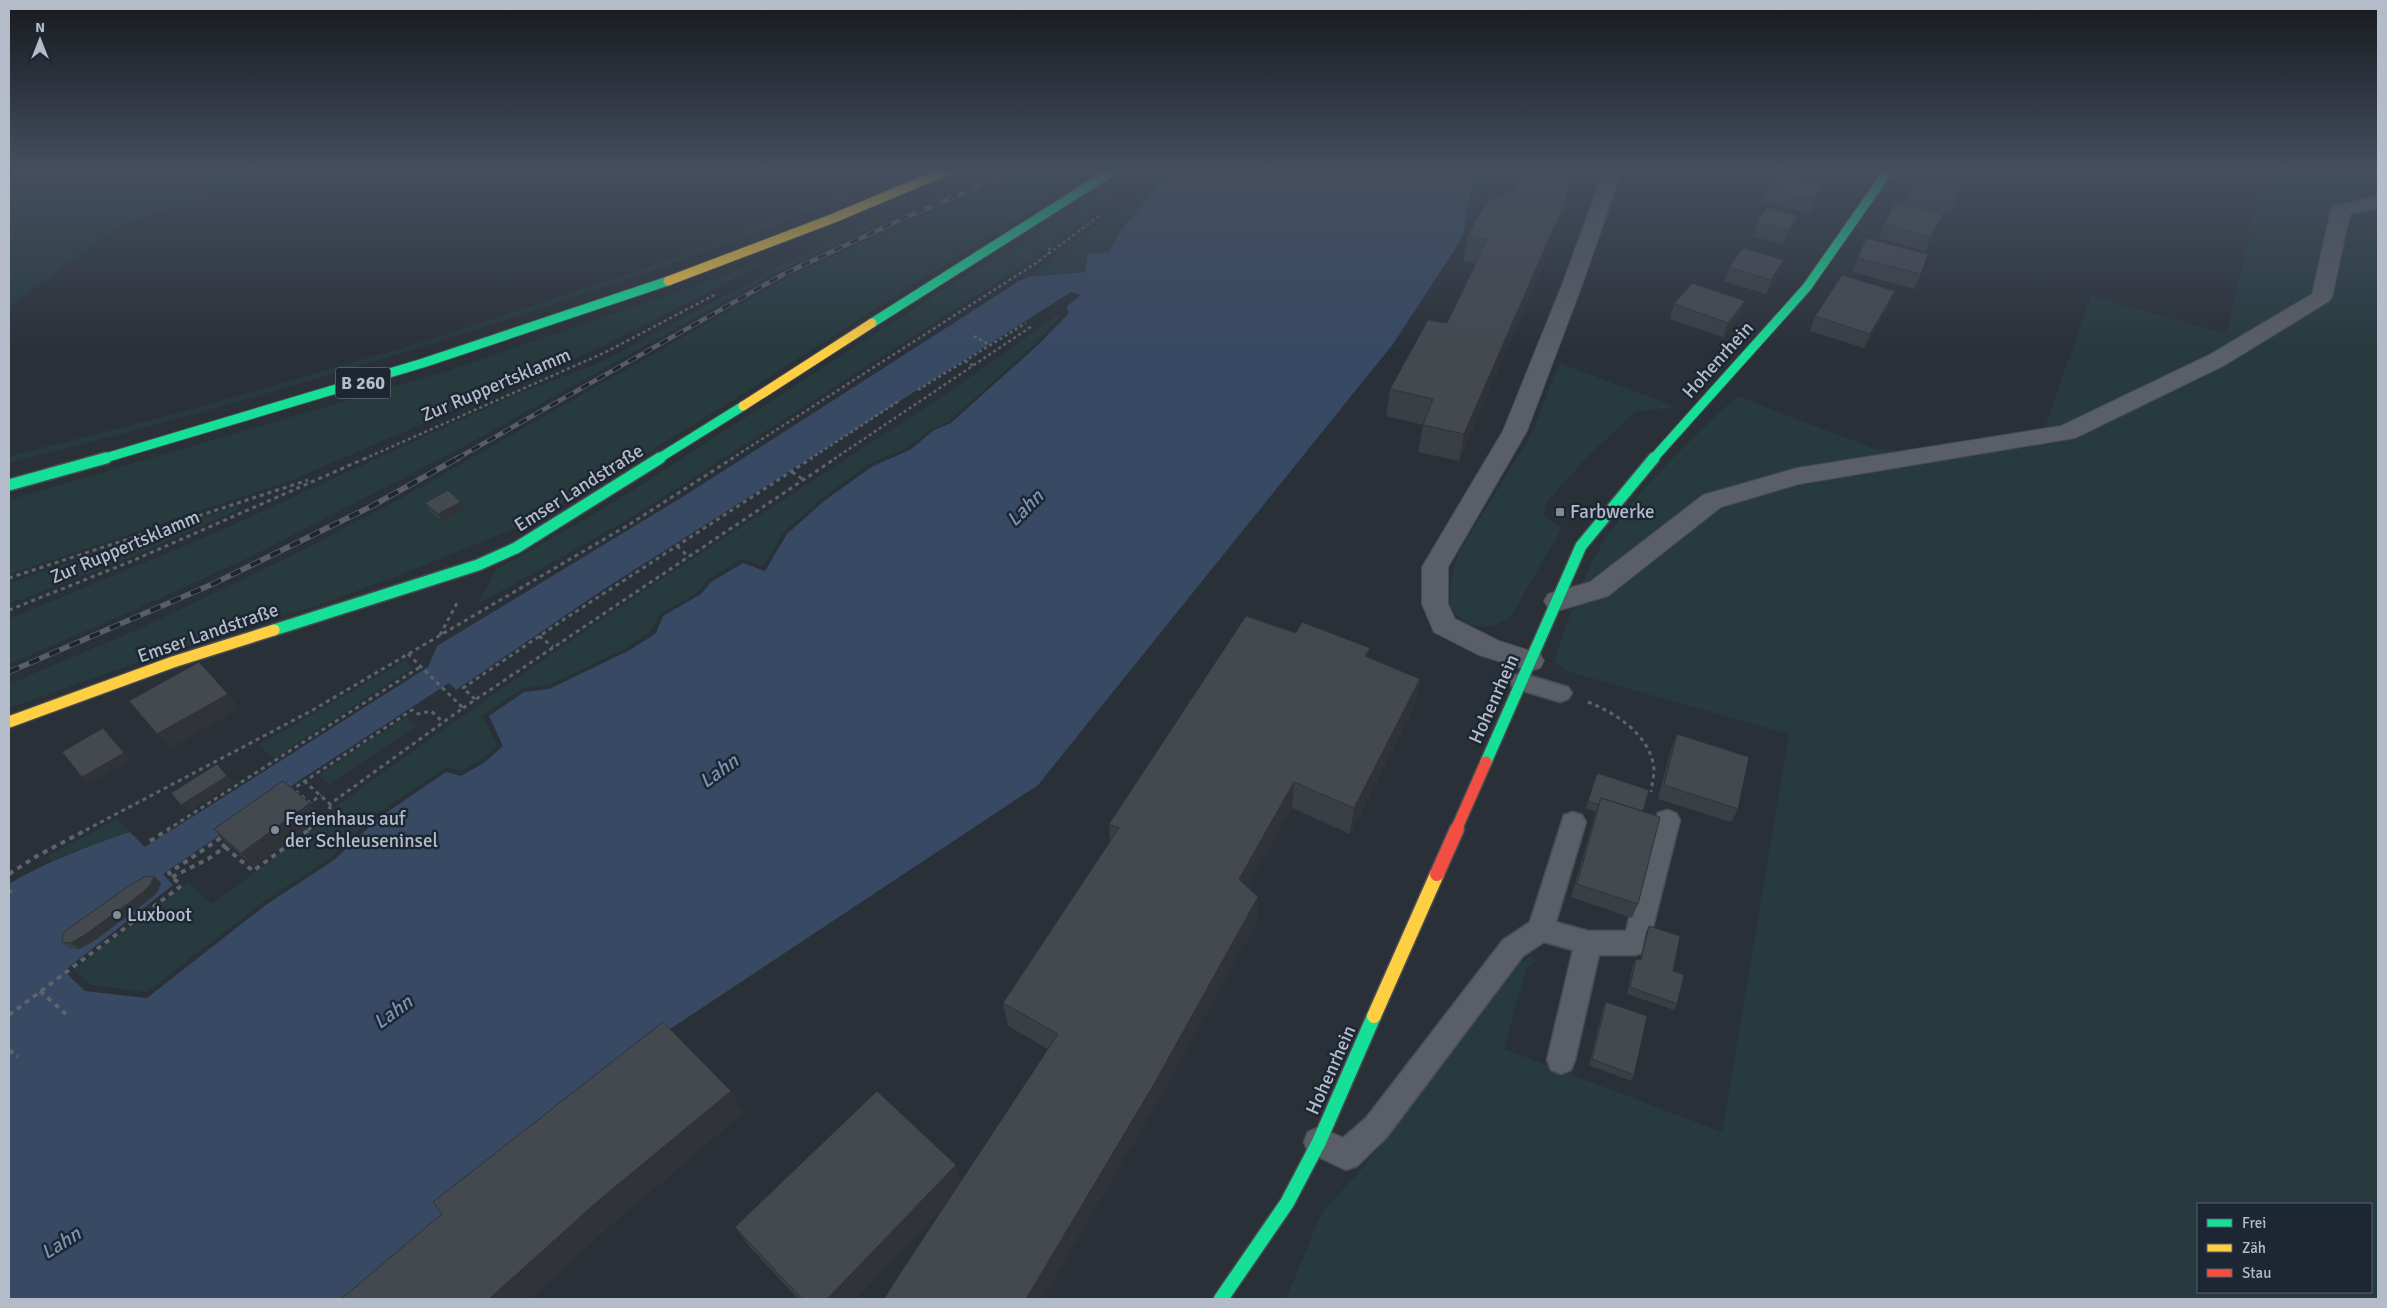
<svg xmlns="http://www.w3.org/2000/svg" width="2387" height="1308" font-family="Signika,sans-serif">
<rect width="100%" height="100%" fill="#2a3038"/>
<!-- green -->
<g fill="#273a3e" fill-rule="evenodd">
<path d="M 242,170 L 282,170 L 273,177 L 118,226 L 9,307 L 9,181 L 105,179 L 204,181 Z"/>
<path d="M 900,170 L 912,170 C 729,248 539,312 349,369 C 236,403 123,435 9,463 L 9,456 L 179,413 L 419,343 L 631,274 Z"/>
<path d="M 995,170 L 1006,170 L 898,215 L 774,274 L 454,452 L 250,557 L 139,608 L 9,664 L 9,619 L 208,536 L 511,397 L 605,360 L 770,271 L 857,229 Z"/>
<path d="M 1031,170 L 1093,170 L 711,414 L 576,496 L 516,528 L 395,577 L 313,607 L 208,638 L 9,708 L 9,684 L 146,626 L 293,555 L 396,501 L 794,274 L 921,216 Z"/>
<path d="M 1133,170 L 1145,170 L 1086,220 L 1029,262 L 632,517 L 477,605 L 496,570 L 613,503 L 974,270 L 1033,237 Z"/>
<path d="M 1160,170 L 1172,170 L 1121,230 L 1109,252 L 1085,272 L 1028,277 L 1129,199 Z"/>
<path d="M 1476,170 L 1495,170 L 1461,240 L 1474,177 Z"/>
<path d="M 2262,170 L 2378,170 L 2378,1299 L 1286,1299 L 1322,1212 L 1362,1169 L 1516,965 L 1531,956 L 1536,961 L 1526,969 L 1504,1049 L 1722,1132 L 1789,734 L 1566,671 L 1554,660 C 1569,621 1581,577 1604,541 C 1640,486 1690,441 1737,396 L 1872,448 L 1964,457 L 2040,441 L 2091,296 L 2227,334 ZM 2198,1204 L 2371,1204 L 2371,1292 L 2198,1292 Z"/>
<path d="M 757,264 L 759,266 L 601,347 L 292,480 L 9,574 L 9,500 L 444,372 Z"/>
<path d="M 1057,315 L 1061,316 L 1036,343 L 948,422 L 932,428 L 907,448 L 870,463 L 821,499 L 783,533 L 763,566 L 743,559 L 707,580 L 697,593 L 659,615 L 651,631 L 626,648 L 549,685 L 523,688 L 482,716 L 497,746 L 481,760 L 462,771 L 447,767 L 376,814 L 330,858 L 263,902 L 147,992 L 91,985 L 73,970 L 188,883 L 212,904 L 338,810 L 335,807 C 456,720 578,634 703,552 C 821,474 943,400 1057,315 Z"/>
<path d="M 1559,363 L 1677,407 L 1635,412 L 1586,458 L 1547,502 L 1543,515 L 1562,528 L 1510,618 C 1487,631 1468,630 1450,608 L 1450,585 L 1458,554 L 1532,433 Z"/>
<path d="M 239,505 L 235,511 L 130,558 L 9,604 L 9,583 Z"/>
<path d="M 406,660 L 412,668 L 274,758 L 259,745 Z"/>
<path d="M 406,717 L 416,726 L 329,784 L 319,775 Z"/>
<path d="M 117,819 L 130,832 L 77,850 L 52,861 L 48,856 Z"/>
</g>
<!-- water -->
<path fill="#384963" fill-rule="evenodd" d="M 1172,170 L 1476,170 L 1461,240 L 1393,344 L 1038,785 L 649,1043 L 346,1299 L 9,1299 L 9,884 C 47,861 88,846 130,832 L 145,847 L 428,667 L 437,646 L 684,496 L 1019,281 L 1028,277 L 1085,272 L 1088,254 L 1109,252 L 1121,230 ZM 1071,292 L 1081,295 L 1067,306 L 1068,314 L 1039,344 L 951,423 L 934,430 L 910,450 L 873,466 L 824,501 L 787,534 L 765,571 L 743,563 L 711,582 L 701,594 L 663,616 L 656,633 L 630,650 L 549,689 L 524,692 L 489,716 L 503,746 L 485,762 L 461,776 L 446,772 L 380,817 L 334,860 L 267,904 L 147,998 L 85,991 L 64,971 L 173,885 L 163,874 L 300,780 L 449,683 L 456,690 L 598,593 Z"/>
<g fill="none" stroke-linecap="round" stroke-linejoin="round">
<!-- lane casing -->
<g stroke="#484c53" stroke-width="3">
<g id="lane">
<path d="M 1521,673 L 1568,687 L 1572,693 L 1568,699 L 1560,702 L 1513,688 L 1510,682 L 1513,676 Z"/>
<path d="M 1667,810 L 1676,813 L 1680,820 L 1649,943 L 1646,951 L 1636,955 L 1599,955 L 1575,1060 L 1571,1070 L 1561,1074 L 1551,1070 L 1547,1060 L 1573,950 L 1544,942 L 1523,956 L 1386,1138 L 1357,1166 L 1346,1170 L 1308,1152 L 1304,1142 L 1308,1132 L 1319,1127 L 1343,1138 L 1366,1118 L 1503,940 L 1530,922 L 1564,815 L 1573,812 L 1582,815 L 1586,822 L 1556,922 L 1588,931 L 1626,931 L 1654,820 L 1658,813 Z"/>
</g>
</g>
<!-- street casing -->
<g stroke="#484c53" stroke-width="2">
<g id="street">
<path d="M 1604,170 L 1622,170 L 1582,285 L 1527,431 L 1448,567 L 1448,604 L 1455,619 L 1499,641 L 1540,654 L 1544,661 L 1540,668 L 1530,671 L 1479,655 L 1434,632 L 1422,604 L 1422,567 L 1503,431 L 1562,285 Z"/>
<path d="M 2378,196 L 2378,208 L 2350,214 L 2332,297 L 2329,301 L 2225,365 L 2075,438 L 1799,484 L 1721,507 L 1608,596 L 1557,611 L 1548,608 L 1544,601 L 1548,594 L 1590,582 L 1703,495 L 1797,468 L 2061,426 L 2209,355 L 2312,294 L 2331,210 L 2334,206 Z"/>
</g>
</g>
<!-- fast-far2 casing -->
<g stroke="#484c53" stroke-width="11">
<g id="fast-far2">
<path d="M 872,323 L 1114,170"/>
<path d="M 102,459 L 423,363 L 668,281"/>
<path d="M 658,459 L 743,406"/>
<path d="M 1653,459 L 1807,287 L 1889,170"/>
</g>
</g>
<!-- fast-far1 casing -->
<g stroke="#484c53" stroke-width="14">
<g id="fast-far1">
<path d="M 9,485 L 106,458"/>
<path d="M 274,630 L 478,565 L 516,548 L 660,458"/>
<path d="M 1486,762 L 1581,546 L 1654,458"/>
</g>
</g>
<!-- fast casing -->
<g stroke="#484c53" stroke-width="17">
<path id="fast" d="M 1221,1299 L 1287,1203 L 1319,1142 L 1374,1016"/>
</g>
<!-- slow-far2 casing -->
<g stroke="#484c53" stroke-width="11">
<g id="slow-far2">
<path d="M 668,281 L 834,218 L 948,170"/>
<path d="M 743,406 L 872,323"/>
</g>
</g>
<!-- slow-far1 casing -->
<g stroke="#484c53" stroke-width="14">
<path id="slow-far1" d="M 9,722 L 173,662 L 274,630"/>
</g>
<!-- slow casing -->
<g stroke="#484c53" stroke-width="17">
<path id="slow" d="M 1374,1016 L 1437,874"/>
</g>
<!-- jam-far1 casing -->
<g stroke="#484c53" stroke-width="14">
<path id="jam-far1" d="M 1456,830 L 1486,762"/>
</g>
<!-- jam casing -->
<g stroke="#484c53" stroke-width="17">
<path id="jam" d="M 1437,874 L 1457,829"/>
</g>
<!-- path-far2 -->
<g stroke="#5d636a" stroke-width="2.5" stroke-dasharray="3 3" stroke-linecap="butt">
<path d="M 976,175 L 988,170"/>
<path d="M 1481,177 L 1484,170"/>
<path d="M 1142,180 L 1154,170"/>
<path d="M 1050,254 L 1047,252 L 1052,245"/>
<path d="M 974,336 L 990,345"/>
<path d="M 965,361 L 974,366"/>
<path d="M 918,390 L 1026,323"/>
<path d="M 364,459 L 606,352 L 716,294"/>
<path d="M 731,459 L 1036,263 L 1099,216"/>
<path d="M 810,459 L 899,401"/>
<path d="M 834,459 L 1032,326"/>
</g>
<!-- path-far1 -->
<g stroke="#5d636a" stroke-width="3" stroke-dasharray="4 4" stroke-linecap="butt">
<path d="M 792,472 L 804,480"/>
<path d="M 677,546 L 688,556"/>
<path d="M 9,578 L 308,480"/>
<path d="M 9,610 L 132,561 L 366,458"/>
<path d="M 440,635 L 457,603"/>
<path d="M 539,636 L 553,647"/>
<path d="M 475,699 L 463,688 L 563,620 L 812,458"/>
<path d="M 1588,702 C 1616,713 1651,736 1654,769 C 1654,776 1652,784 1651,792"/>
<path d="M 463,708 L 836,458"/>
<path d="M 304,781 L 330,804 L 463,708 L 408,654"/>
<path d="M 290,791 L 412,710 L 418,714 L 431,711 L 443,722"/>
<path d="M 295,793 L 297,792 L 310,803 L 321,795"/>
<path d="M 86,830 L 311,711 L 630,524 L 733,458"/>
<path d="M 167,830 L 420,667"/>
<path d="M 308,830 L 330,814 L 330,804"/>
</g>
<!-- path -->
<g stroke="#5d636a" stroke-width="4" stroke-dasharray="5 5" stroke-linecap="butt">
<path d="M 150,841 L 169,829"/>
<path d="M 225,847 L 253,871 L 310,829"/>
<path d="M 9,874 L 37,856 L 88,829"/>
<path d="M 172,877 L 208,859 L 225,847 L 222,844 L 228,840"/>
<path d="M 9,890 L 11,893"/>
<path d="M 40,991 L 66,1014"/>
<path d="M 9,1015 L 181,886 L 169,873 L 225,835"/>
<path d="M 9,1050 L 18,1057"/>
</g>
<!-- lane -->
<use href="#lane" fill="#5a5e66" fill-rule="evenodd"/>
<!-- street -->
<use href="#street" fill="#5a5e66" fill-rule="evenodd"/>
<!-- fast-far2 -->
<use href="#fast-far2" stroke="#16e098" stroke-width="9"/>
<!-- fast-far1 -->
<use href="#fast-far1" stroke="#16e098" stroke-width="11"/>
<!-- fast -->
<use href="#fast" stroke="#16e098" stroke-width="14"/>
<!-- slow-far2 -->
<use href="#slow-far2" stroke="#ffcf43" stroke-width="9"/>
<!-- slow-far1 -->
<use href="#slow-far1" stroke="#ffcf43" stroke-width="11"/>
<!-- slow -->
<use href="#slow" stroke="#ffcf43" stroke-width="14"/>
<!-- jam-far1 -->
<use href="#jam-far1" stroke="#f24e42" stroke-width="11"/>
<!-- jam -->
<use href="#jam" stroke="#f24e42" stroke-width="14"/>
<!-- rail-far1 casing -->
<g stroke="#595d64" stroke-width="4.5">
<path id="rail-far1" d="M 456,459 L 784,274 L 904,218 L 1018,170"/>
</g>
<!-- rail casing -->
<g stroke="#595d64" stroke-width="5.5">
<path id="rail" d="M 9,672 L 215,583 L 372,506 L 458,458"/>
</g>
<!-- rail-far1 -->
<use href="#rail-far1" stroke="#1d2633" stroke-width="3" stroke-dasharray="9" stroke-linecap="butt"/>
<!-- rail -->
<use href="#rail" stroke="#1d2633" stroke-width="4" stroke-dasharray="11" stroke-linecap="butt"/>
</g>
<!-- wall -->
<g fill="#3a3f45">
<path d="M 1523,170 L 1577,170 L 1572,192 L 1557,233 L 1459,461 L 1418,452 L 1423,425 L 1386,416 L 1390,389 L 1447,323 L 1475,264 L 1463,261 L 1468,235 L 1513,190 Z"/>
<path d="M 1775,170 L 1829,170 L 1824,185 L 1813,183 L 1821,184 L 1809,213 L 1763,202 L 1768,189 L 1775,174 L 1773,174 Z"/>
<path d="M 1920,170 L 1970,170 L 1949,215 L 1905,204 Z"/>
<path d="M 1757,222 L 1792,230 L 1783,245 L 1753,236 Z"/>
<path d="M 1884,224 L 1937,228 L 1925,251 L 1878,238 Z"/>
<path d="M 1866,238 L 1921,274 L 1914,289 L 1852,272 Z"/>
<path d="M 1784,260 L 1779,274 L 1766,294 L 1724,281 L 1729,267 Z"/>
<path d="M 1674,304 L 1740,316 L 1723,337 L 1670,319 Z"/>
<path d="M 1888,306 L 1864,348 L 1810,331 L 1815,316 Z"/>
<path d="M 461,502 L 465,509 L 442,521 L 429,510 L 425,503 Z"/>
<path d="M 1368,658 L 1420,679 L 1415,705 L 1350,834 L 1292,808 L 1247,887 L 1257,922 L 1155,1106 L 1042,1299 L 884,1299 L 946,1204 L 855,1299 L 798,1299 L 749,1246 L 735,1227 L 962,1180 L 1048,1049 L 1008,1026 L 1003,1003 L 1110,841 L 1109,824 Z"/>
<path d="M 1677,734 L 1738,809 L 1731,822 L 1658,799 L 1671,749 Z"/>
<path d="M 1597,773 L 1643,811 L 1638,904 L 1632,918 L 1571,897 L 1596,812 L 1586,808 Z"/>
<path d="M 310,803 L 322,817 L 254,866 L 227,843 L 214,829 Z"/>
<path d="M 154,876 L 161,883 L 158,891 L 150,899 L 94,941 L 79,949 L 70,949 L 62,942 Z"/>
<path d="M 1649,926 L 1673,971 L 1677,1004 L 1674,1010 L 1627,994 L 1633,965 L 1636,959 L 1640,960 L 1646,932 Z"/>
<path d="M 1606,1002 L 1634,1075 L 1631,1081 L 1589,1065 L 1603,1008 Z"/>
</g>
<!-- shaded-wall -->
<g fill="#303338">
<path d="M 1576,170 L 1572,192 L 1557,233 L 1459,461 L 1464,434 Z"/>
<path d="M 1943,214 L 1937,228 L 1925,251 L 1931,237 Z"/>
<path d="M 1798,216 L 1792,230 L 1783,245 L 1788,231 Z"/>
<path d="M 1784,260 L 1779,274 L 1766,294 L 1771,280 Z"/>
<path d="M 1895,291 L 1888,306 L 1864,348 L 1870,334 Z"/>
<path d="M 1745,301 L 1740,316 L 1723,337 L 1728,323 Z"/>
<path d="M 461,502 L 465,509 L 442,521 L 438,514 Z"/>
<path d="M 1370,648 L 1366,675 L 1365,656 Z"/>
<path d="M 1420,679 L 1415,705 L 1350,834 L 1354,808 Z"/>
<path d="M 228,694 L 240,708 L 170,749 L 157,734 Z"/>
<path d="M 103,728 L 131,760 L 89,784 L 82,777 Z"/>
<path d="M 227,776 L 234,783 L 188,812 L 181,805 Z"/>
<path d="M 1294,782 L 1292,808 L 1238,904 L 1239,879 Z"/>
<path d="M 310,803 L 322,817 L 254,866 L 241,853 Z"/>
<path d="M 154,876 L 161,883 L 158,891 L 150,899 L 94,941 L 79,949 L 71,943 Z"/>
<path d="M 1258,897 L 1257,922 L 1155,1106 L 1042,1299 L 1026,1299 Z"/>
<path d="M 731,1091 L 744,1113 L 617,1220 L 531,1299 L 489,1299 L 599,1200 Z"/>
<path d="M 956,1165 L 963,1186 L 855,1299 L 827,1299 Z"/>
</g>
<!-- building -->
<g fill="#444950" stroke="#303338">
<path d="M 1523,170 L 1576,170 L 1563,207 L 1464,434 L 1423,425 L 1433,399 L 1390,389 L 1428,320 L 1447,323 L 1487,240 L 1468,235 L 1487,201 L 1513,190 Z"/>
<path d="M 1924,170 L 1970,170 L 1965,180 Z"/>
<path d="M 1775,174 L 1821,184 L 1815,200 L 1768,189 Z"/>
<path d="M 1896,202 L 1943,214 L 1931,237 L 1884,224 Z"/>
<path d="M 1767,207 L 1798,216 L 1788,231 L 1757,222 Z"/>
<path d="M 1866,238 L 1928,254 L 1921,274 L 1858,258 Z"/>
<path d="M 1743,248 L 1784,260 L 1771,280 L 1729,267 Z"/>
<path d="M 1842,275 L 1895,291 L 1870,334 L 1815,316 Z"/>
<path d="M 1692,283 L 1745,301 L 1728,323 L 1674,304 Z"/>
<path d="M 448,490 L 461,502 L 438,514 L 425,503 Z"/>
<path d="M 1246,616 L 1296,633 L 1302,622 L 1370,648 L 1365,656 L 1420,679 L 1354,808 L 1294,782 L 1239,879 L 1258,897 L 1154,1084 L 1026,1299 L 884,1299 L 901,1272 L 1058,1034 L 1003,1003 L 1119,828 L 1109,824 Z"/>
<path d="M 199,662 L 228,694 L 157,734 L 129,701 Z"/>
<path d="M 103,728 L 124,753 L 82,777 L 62,752 Z"/>
<path d="M 1677,734 L 1749,757 L 1738,809 L 1664,785 Z"/>
<path d="M 217,764 L 227,776 L 181,805 L 171,793 Z"/>
<path d="M 1597,773 L 1649,790 L 1643,811 L 1601,798 L 1599,805 L 1588,801 Z"/>
<path d="M 283,781 L 310,803 L 241,853 L 214,829 Z"/>
<path d="M 1601,798 L 1660,817 L 1638,904 L 1577,884 Z"/>
<path d="M 154,876 L 151,884 L 142,893 L 86,934 L 71,943 L 62,942 L 63,933 L 75,924 L 133,883 L 144,877 Z"/>
<path d="M 1649,926 L 1680,936 L 1673,971 L 1684,975 L 1677,1004 L 1630,987 L 1636,959 L 1641,960 Z"/>
<path d="M 1606,1002 L 1647,1016 L 1634,1075 L 1592,1059 Z"/>
<path d="M 663,1022 L 731,1091 L 599,1200 L 489,1299 L 341,1299 L 442,1214 L 433,1202 Z"/>
<path d="M 877,1091 L 956,1165 L 827,1299 L 802,1299 L 735,1227 Z"/>
</g>
<!-- sky -->
<linearGradient id="sky" x2="0" y2="1"><stop stop-color="#171a1f"/><stop offset="0.48" stop-color="#444e5e"/><stop offset="1" stop-color="#444e5e" stop-opacity="0"/></linearGradient>
<rect width="2387" height="353" fill="url(#sky)"/>
<!-- markers -->
<g fill="#848b96" stroke="#1d2633" stroke-width="2">
<rect x="1555" y="507" width="10" height="10" rx="2.5"/>
<circle cx="275" cy="830" r="5"/>
<circle cx="117" cy="915" r="5"/>
</g>
<g text-anchor="middle" dominant-baseline="central" stroke-width="5" stroke-linejoin="round" paint-order="stroke">
<!-- shield labels -->
<rect fill="#1d2633" stroke="#878f9c" stroke-width="1" x="335.5" y="367.5" width="55" height="31" rx="4"/>
<g font-size="18" font-weight="bold" fill="#b4bcc9">
<text x="363" y="383">B 260</text>
</g>
<!-- street labels -->
<g font-size="19" fill="#b4bcc9" stroke="#1d2633">
<text transform="translate(1718 360) rotate(-48)">Hohenrhein</text>
<text transform="translate(496 385) rotate(-23)">Zur Ruppertsklamm</text>
<text transform="translate(579 488) rotate(-32)">Emser Landstraße</text>
<text transform="translate(125 547) rotate(-23)">Zur Ruppertsklamm</text>
<text transform="translate(208 633) rotate(-19)">Emser Landstraße</text>
<text transform="translate(1494 699) rotate(-66)">Hohenrhein</text>
<text transform="translate(1331 1070) rotate(-66)">Hohenrhein</text>
</g>
<!-- poi labels -->
<g font-size="19" fill="#b4bcc9" stroke="#1d2633" text-anchor="start">
<text x="1570" y="512">Farbwerke</text>
<text x="285" y="819">Ferienhaus auf<tspan x="285" dy="22">der Schleuseninsel</tspan></text>
<text x="127" y="915">Luxboot</text>
</g>
<!-- water labels -->
<g font-size="20" font-style="italic" fill="#7c92b1" stroke="#1d2633">
<text transform="translate(1025 508) rotate(-45)">Lahn</text>
<text transform="translate(719 771) rotate(-36)">Lahn</text>
<text transform="translate(393 1012) rotate(-36)">Lahn</text>
<text transform="translate(61 1243) rotate(-32)">Lahn</text>
</g>
</g>
<!-- border -->
<rect width="2387" height="1308" fill="none" stroke="#b4bcc9" stroke-width="20"/>
<!-- legend -->
<rect x="2197" y="1203" width="175" height="90" fill="#1d2633" stroke="#59626f"/>
<rect x="2207" y="1219" width="25" height="8" fill="#16e098" stroke="#59626f"/>
<text x="2242" y="1228" font-size="15" fill="#b4bcc9">Frei</text>
<rect x="2207" y="1244" width="25" height="8" fill="#ffcf43" stroke="#59626f"/>
<text x="2242" y="1253" font-size="15" fill="#b4bcc9">Zäh</text>
<rect x="2207" y="1269" width="25" height="8" fill="#f24e42" stroke="#59626f"/>
<text x="2242" y="1278" font-size="15" fill="#b4bcc9">Stau</text>
<!-- north arrow -->
<g transform="translate(40 40)" stroke="#1d2633" stroke-width="4" paint-order="stroke">
<path d="M0-4L9 19L0 12L-9 19Z" fill="#b4bcc9"/>
<text y="-8" font-size="14" font-weight="bold" text-anchor="middle" fill="#b4bcc9">N</text>
</g>
</svg>
